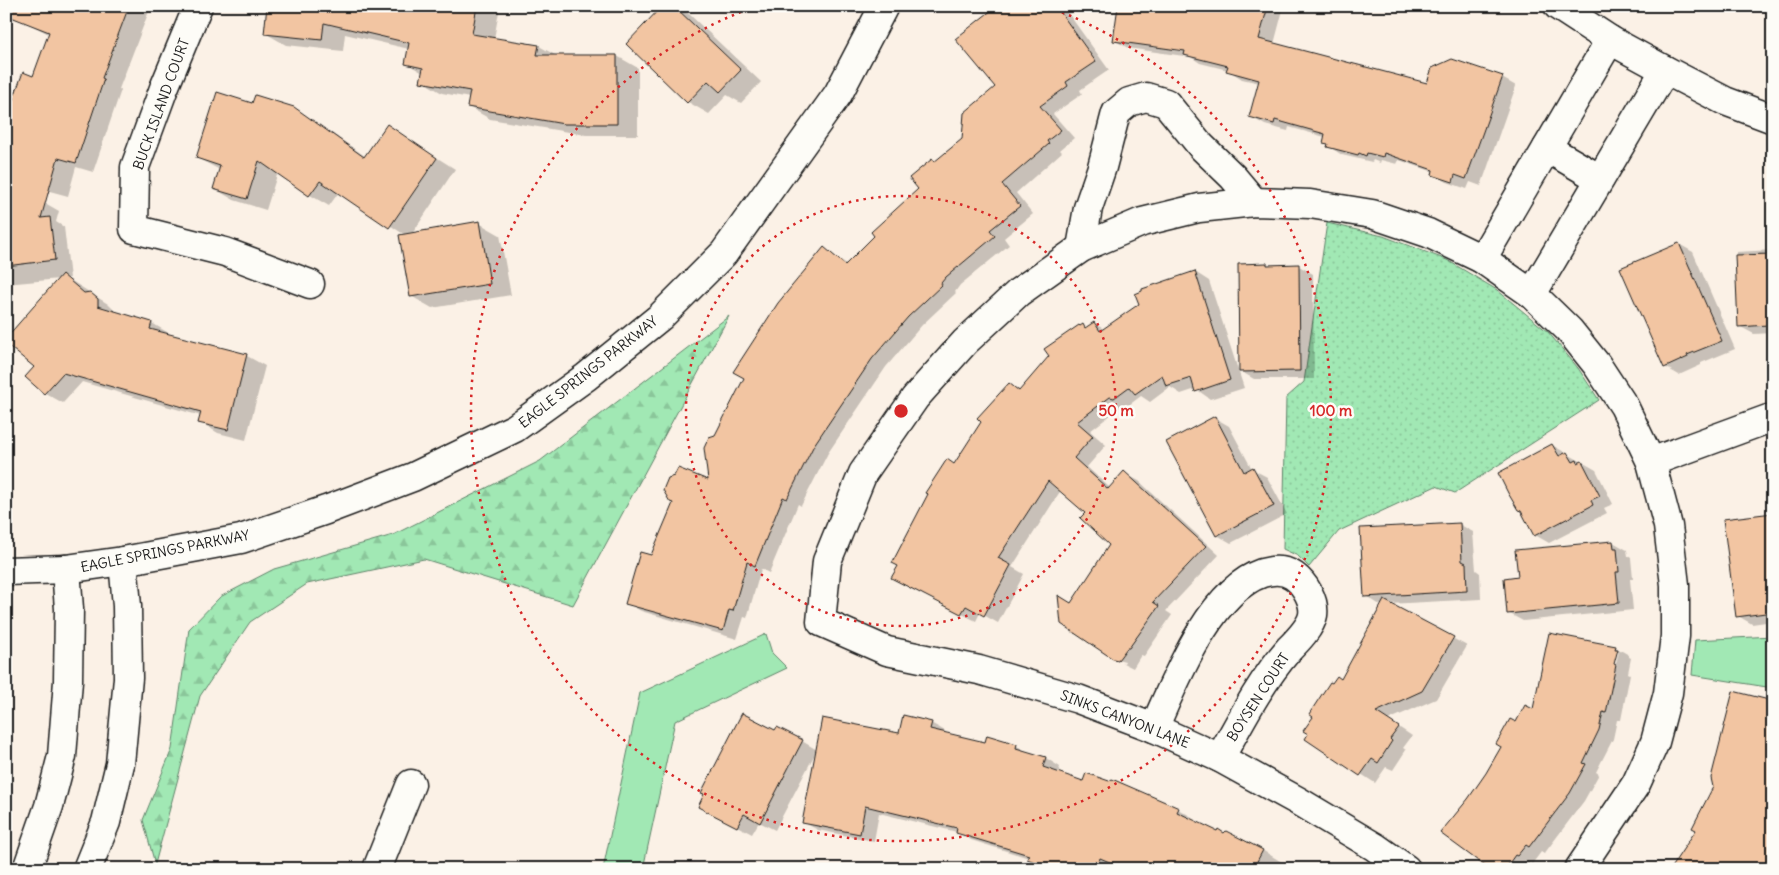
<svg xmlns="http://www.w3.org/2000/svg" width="1779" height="875" font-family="Delius,sans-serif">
<defs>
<pattern id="forest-firs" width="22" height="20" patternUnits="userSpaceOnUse" patternTransform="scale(1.25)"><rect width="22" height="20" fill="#a1e8b4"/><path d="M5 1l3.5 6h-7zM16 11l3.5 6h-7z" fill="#8ac69a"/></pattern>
<pattern id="park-dots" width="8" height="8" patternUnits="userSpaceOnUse" patternTransform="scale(1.25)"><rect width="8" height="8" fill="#a1e8b4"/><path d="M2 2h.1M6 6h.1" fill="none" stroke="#8ac69a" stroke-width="1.8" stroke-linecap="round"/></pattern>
</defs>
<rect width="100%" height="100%" fill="#fbf1e6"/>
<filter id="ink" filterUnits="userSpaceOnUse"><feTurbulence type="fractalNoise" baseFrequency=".02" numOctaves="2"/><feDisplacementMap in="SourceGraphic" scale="10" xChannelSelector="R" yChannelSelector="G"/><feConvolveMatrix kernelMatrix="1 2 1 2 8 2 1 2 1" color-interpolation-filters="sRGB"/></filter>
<g filter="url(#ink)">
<!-- grass -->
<g fill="#a1e8b4" stroke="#5e8268">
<path d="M 766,634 L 772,653 L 787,668 L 675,721 L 643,869 L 603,869 L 640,693 Z"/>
<path d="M 1773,636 L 1773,688 L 1692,675 L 1695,640 Z"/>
</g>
<!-- forest -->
<path fill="url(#forest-firs)" stroke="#5e8268" d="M 729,316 L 573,605 L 424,559 L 307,584 L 250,622 L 200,696 L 155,864 L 143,820 L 172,749 L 189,629 L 220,597 L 274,569 L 393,535 L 540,461 Z"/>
<!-- park -->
<path fill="url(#park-dots)" stroke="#5e8268" d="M 1327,223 L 1383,236 L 1447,260 L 1497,290 L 1548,332 L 1578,368 L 1599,400 L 1455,493 L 1436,486 L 1339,531 L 1309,567 L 1298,556 L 1283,549 L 1286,398 L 1304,382 Z"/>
<!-- shadow -->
<g fill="#0003" fill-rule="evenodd">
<path d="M 29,6 L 151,6 L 119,89 L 121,90 L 93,172 L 76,167 L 68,196 L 6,179 L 6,114 L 9,115 L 34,77 L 49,34 L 23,21 Z"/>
<path d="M 268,6 L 500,6 L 494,39 L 539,46 L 557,56 L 617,56 L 638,68 L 638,135 L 586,135 L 490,119 L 469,107 L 470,98 L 442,93 L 422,81 L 423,73 L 406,63 L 409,49 L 345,34 L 343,51 L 286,45 L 265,33 Z"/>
<path d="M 663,6 L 676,6 L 689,14 L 761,82 L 741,103 L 727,95 L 709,114 L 688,102 Z"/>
<path d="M 999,6 L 1063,6 L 1109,70 L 1080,90 L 1082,94 L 1053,114 L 1074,138 L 1060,150 L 1062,152 L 1016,193 L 1033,214 L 1004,238 L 1009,245 L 960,285 L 955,292 L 956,293 L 922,325 L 886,367 L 828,453 L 801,506 L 798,504 L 769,573 L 761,569 L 747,618 L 744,617 L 737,639 L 641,611 L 627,603 L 652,556 L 709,482 L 716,437 L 824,249 L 847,264 L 919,189 L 933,160 L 936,162 L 963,140 L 997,87 Z"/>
<path d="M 1120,6 L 1284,6 L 1274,44 L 1428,84 L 1502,78 L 1516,86 L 1481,186 L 1470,182 L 1467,189 L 1447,182 L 1433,174 L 1434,172 L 1399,160 L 1397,164 L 1381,160 L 1380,163 L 1373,160 L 1372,162 L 1342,155 L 1328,146 L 1329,145 L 1324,142 L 1325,137 L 1289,127 L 1288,131 L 1265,125 L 1251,117 L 1260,83 L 1242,79 L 1228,70 L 1200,63 L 1191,57 L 1128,48 L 1114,40 Z"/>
<path d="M 253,104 L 293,108 L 313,120 L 366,157 L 387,126 L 455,169 L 412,234 L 479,223 L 500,235 L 511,295 L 432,308 L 411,296 L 405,235 L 339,192 L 329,206 L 310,195 L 278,172 L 266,210 L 234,200 L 215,189 L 220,170 L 197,158 Z"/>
<path d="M 45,203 L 59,211 L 56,222 L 64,227 L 70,278 L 67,278 L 108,304 L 116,312 L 152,323 L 170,334 L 169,336 L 247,356 L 265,366 L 246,440 L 218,433 L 200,422 L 201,416 L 82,382 L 63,403 L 45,393 L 27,377 L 35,367 L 59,279 L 6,284 L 6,208 Z"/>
<path d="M 1679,244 L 1693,252 L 1735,349 L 1701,363 L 1701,365 L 1679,375 L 1665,367 Z"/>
<path d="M 1773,250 L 1773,333 L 1754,334 L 1739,326 L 1736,252 Z"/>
<path d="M 1299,266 L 1313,274 L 1314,379 L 1254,379 L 1240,371 Z"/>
<path d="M 1195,272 L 1209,281 L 1244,388 L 1210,399 L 1196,389 L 1181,394 L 1170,387 L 1150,402 L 1141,396 L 1129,405 L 1125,404 L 1090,431 L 1106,445 L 1087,467 L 1110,488 L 1124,473 L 1139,481 L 1219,555 L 1166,611 L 1172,615 L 1144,656 L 1141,655 L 1133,668 L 1121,662 L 1124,663 L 1125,661 L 1113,658 L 1072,603 L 1110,545 L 1087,513 L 1061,490 L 1012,567 L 1024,574 L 998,623 L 980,613 L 976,621 L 907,586 L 955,465 L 1009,384 L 1021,391 L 1083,326 L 1087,328 L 1094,323 L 1105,330 Z"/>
<path d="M 1215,418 L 1229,426 L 1252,469 L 1267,477 L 1287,514 L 1231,543 L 1217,535 Z"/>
<path d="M 1552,445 L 1596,470 L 1613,504 L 1604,508 L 1607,513 L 1549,543 L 1535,535 Z"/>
<path d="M 1773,514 L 1773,621 L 1752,624 L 1738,616 Z"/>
<path d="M 1459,524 L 1473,532 L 1476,570 L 1480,573 L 1481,599 L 1389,604 L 1467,646 L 1436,699 L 1388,720 L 1412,736 L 1403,748 L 1406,750 L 1393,770 L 1386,767 L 1375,783 L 1307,739 L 1342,681 L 1383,604 L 1380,605 L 1366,596 Z"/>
<path d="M 1613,542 L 1627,550 L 1628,556 L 1631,558 L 1633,579 L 1630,579 L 1633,610 L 1523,621 L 1508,613 L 1519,577 Z"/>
<path d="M 1615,647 L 1629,655 L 1629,657 L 1631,658 L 1628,673 L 1630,674 L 1621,720 L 1617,720 L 1613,739 L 1596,772 L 1599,774 L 1584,801 L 1544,854 L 1541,852 L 1532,864 L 1530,862 L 1525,869 L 1491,869 L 1469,800 L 1487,774 L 1516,724 ZM 1616,651 L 1619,651 L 1614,671 L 1612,670 Z"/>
<path d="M 931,723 L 945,731 L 945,734 L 985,743 L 988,736 L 1017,746 L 1031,754 L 1046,758 L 1060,767 L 1058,773 L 1084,782 L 1109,782 L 1112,780 L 1178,809 L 1192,817 L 1191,820 L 1262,850 L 1293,869 L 1123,869 L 1115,865 L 1114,869 L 1048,869 L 1029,858 L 971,840 L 957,832 L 879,813 L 874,841 L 818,830 L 803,822 L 900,735 Z"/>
<path d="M 775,732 L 802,741 L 817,750 L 775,830 L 759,822 L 752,834 L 714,814 Z"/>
</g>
<!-- building -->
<g fill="#f2c5a2" stroke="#1c1c1c">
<path d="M 6,6 L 129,6 L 102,78 L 104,79 L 76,163 L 58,158 L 41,218 L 50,217 L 55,260 L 6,266 L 6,119 L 23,72 L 33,76 L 49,32 L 6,15 Z"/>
<path d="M 267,6 L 477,6 L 472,34 L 539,45 L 537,55 L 617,55 L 617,124 L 564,124 L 467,107 L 470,91 L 420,82 L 423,68 L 405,64 L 409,43 L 324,23 L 322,40 L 264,34 Z"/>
<path d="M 662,6 L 674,6 L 741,70 L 720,92 L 708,81 L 687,103 L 626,44 Z"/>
<path d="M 997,6 L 1056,6 L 1096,62 L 1066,82 L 1068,86 L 1040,106 L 1061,130 L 1047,141 L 1049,144 L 1002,184 L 1020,206 L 990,230 L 995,236 L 946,277 L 941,283 L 942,285 L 908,317 L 872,359 L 814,445 L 787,499 L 783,497 L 755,566 L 747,562 L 733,611 L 729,610 L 723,631 L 625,604 L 640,552 L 651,555 L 673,503 L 670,502 L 663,490 L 668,478 L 674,476 L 678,468 L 708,480 L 704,448 L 709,437 L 715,435 L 744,378 L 733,372 L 778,303 L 824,247 L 845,265 L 874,236 L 871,232 L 918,189 L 909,178 L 932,159 L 934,162 L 962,139 L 964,113 L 995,87 L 955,39 Z"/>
<path d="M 1118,6 L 1268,6 L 1259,39 L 1427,83 L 1432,68 L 1452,59 L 1503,76 L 1466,179 L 1455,175 L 1453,182 L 1432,175 L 1433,170 L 1384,153 L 1383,157 L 1367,153 L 1366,156 L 1359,153 L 1358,155 L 1327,147 L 1328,144 L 1323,143 L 1325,134 L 1275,120 L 1274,124 L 1249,117 L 1259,80 L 1226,71 L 1228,66 L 1184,55 L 1185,51 L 1113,41 Z"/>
<path d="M 217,92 L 252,103 L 255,95 L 294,107 L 364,157 L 387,124 L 437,158 L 389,228 L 320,181 L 309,196 L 259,161 L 247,199 L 213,189 L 220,166 L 196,158 Z"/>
<path d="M 480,221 L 490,284 L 410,297 L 399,235 Z"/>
<path d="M 1679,243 L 1722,341 L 1687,355 L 1688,357 L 1664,368 L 1620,268 Z"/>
<path d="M 1773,254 L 1773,317 L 1768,317 L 1768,325 L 1738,327 L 1735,255 Z"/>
<path d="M 1267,263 L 1267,265 L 1299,264 L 1300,371 L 1239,372 L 1238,264 Z"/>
<path d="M 1195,271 L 1230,380 L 1195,392 L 1191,378 L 1166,386 L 1162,375 L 1135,394 L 1129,387 L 1114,398 L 1110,397 L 1077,422 L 1093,436 L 1074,458 L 1108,489 L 1124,471 L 1206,546 L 1153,602 L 1159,606 L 1129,648 L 1127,648 L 1118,660 L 1113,659 L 1061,624 L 1058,595 L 1071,603 L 1109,545 L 1080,518 L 1085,513 L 1048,481 L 998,558 L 1011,565 L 984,616 L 966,606 L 961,614 L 891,578 L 898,566 L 892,563 L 928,494 L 925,493 L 947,459 L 954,464 L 981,422 L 977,418 L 1009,383 L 1019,391 L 1049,356 L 1044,349 L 1079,325 L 1080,326 L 1083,324 L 1085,328 L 1094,322 L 1100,331 L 1139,304 L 1135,294 L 1142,291 L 1142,289 Z"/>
<path d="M 62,274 L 84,293 L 90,292 L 98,299 L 98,306 L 152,322 L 150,329 L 247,354 L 228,430 L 198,423 L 201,412 L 63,373 L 44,394 L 25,377 L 34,367 L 6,344 L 6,338 Z"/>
<path d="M 1215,416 L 1244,472 L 1253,467 L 1274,506 L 1216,536 L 1166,442 Z"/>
<path d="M 1552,444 L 1559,456 L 1567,452 L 1573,462 L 1577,460 L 1578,463 L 1582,461 L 1600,496 L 1591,500 L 1593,505 L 1534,536 L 1521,511 L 1518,510 L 1508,493 L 1498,473 Z"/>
<path d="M 1773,513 L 1773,612 L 1736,617 L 1723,519 Z"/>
<path d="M 1460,523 L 1462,561 L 1466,563 L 1467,591 L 1364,597 L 1360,528 Z"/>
<path d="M 1613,541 L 1614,548 L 1617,548 L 1619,572 L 1616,572 L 1619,603 L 1507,614 L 1504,578 L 1518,576 L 1515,550 Z"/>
<path d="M 1384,600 L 1454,637 L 1422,691 L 1376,712 L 1399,727 L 1390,739 L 1392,741 L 1378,763 L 1372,759 L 1360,776 L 1305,739 L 1308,734 L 1303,731 L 1313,717 L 1309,714 L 1330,682 L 1332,683 L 1337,676 L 1341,679 Z"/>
<path d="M 1549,633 L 1616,646 L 1615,649 L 1618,649 L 1614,664 L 1616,665 L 1606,713 L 1603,712 L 1599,730 L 1583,763 L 1586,764 L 1570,793 L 1529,847 L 1526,845 L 1517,856 L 1515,855 L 1505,869 L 1489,869 L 1440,833 L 1468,799 L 1486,773 L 1501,747 L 1496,744 L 1510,719 L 1516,722 L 1525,705 L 1533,709 Z"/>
<path d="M 1733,691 L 1773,701 L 1773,869 L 1670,869 L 1696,830 L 1692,828 L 1713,787 L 1711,778 Z"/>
<path d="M 742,713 L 775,730 L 777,727 L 803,740 L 760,823 L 744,814 L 737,827 L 698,807 L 704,794 L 701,793 Z"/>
<path d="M 903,715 L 932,722 L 930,729 L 985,742 L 987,735 L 1017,744 L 1016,748 L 1046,757 L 1043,767 L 1083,781 L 1086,773 L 1109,781 L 1112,779 L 1179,808 L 1177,812 L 1217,831 L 1218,829 L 1224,833 L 1226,831 L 1263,850 L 1253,869 L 1126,869 L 1100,858 L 1097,869 L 1054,869 L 1027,859 L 1029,855 L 956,833 L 957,828 L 865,806 L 860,834 L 802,823 L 822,718 L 899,733 Z"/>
</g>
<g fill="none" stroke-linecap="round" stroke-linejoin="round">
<!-- street casing -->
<g stroke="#1c1c1c" stroke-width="31">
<g id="street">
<path d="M 198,6 L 164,88 L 135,167 L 134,229 L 225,252 L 310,284"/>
<path d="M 1547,148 L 1600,179"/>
<path d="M 1081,248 L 1088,208 L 1102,167 L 1116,113 L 1129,102 L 1146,97 L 1166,103 L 1201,146 L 1233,177 L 1254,202"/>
<path d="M 1482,259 L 1610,40"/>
<path d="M 1532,294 L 1665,70"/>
<path d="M 1651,462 L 1768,419"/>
<path d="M 1154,728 C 1175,681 1210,591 1262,573 C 1273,570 1284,569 1294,576 C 1305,584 1315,601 1313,615 C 1311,627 1297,641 1289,649 C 1261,681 1241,720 1220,758"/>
<path d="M 27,869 L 49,806 L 62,756 L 68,681 L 69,609 L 66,569"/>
<path d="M 87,869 L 106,822 L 120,764 L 128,678 L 127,606 L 123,561"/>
<path d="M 377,869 L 411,784"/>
<path d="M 1406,869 L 1375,847 L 1298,801 L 1220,758 L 1154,728 L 1078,699 L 979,670 L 887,651 L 821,622 L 827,561 L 863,473 L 915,398 L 965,342 L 1019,292 L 1081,248 L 1142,222 L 1199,208 L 1254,202 L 1310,204 L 1372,214 L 1428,233 L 1482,259 L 1532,294 L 1569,330 L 1597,365 L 1624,406 L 1651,462 L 1668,526 L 1675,585 L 1675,636 L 1668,693 L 1655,742 L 1636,784 L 1579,869"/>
</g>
</g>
<!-- secondary casing -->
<g stroke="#1c1c1c" stroke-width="31">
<g id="secondary">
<path d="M 1558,6 L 1610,40 L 1665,70 L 1725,101 L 1773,119"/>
<path d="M 6,571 L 66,569 L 123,561 L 241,539 L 326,510 L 413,477 L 515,428 L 586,377 L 660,317 L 724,253 L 838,94 L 884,6"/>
</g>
</g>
<!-- street -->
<use href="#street" stroke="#fdfcf7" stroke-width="28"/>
<!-- secondary -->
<use href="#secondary" stroke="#fdfcf7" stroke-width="28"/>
</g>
</g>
<!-- distance rings -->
<g fill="none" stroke="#d62828" stroke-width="2.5" stroke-dasharray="2.5 5">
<circle cx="901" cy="411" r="215"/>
<path d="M1048 7A430 430 0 1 1 754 7"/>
</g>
<g text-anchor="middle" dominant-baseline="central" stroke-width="5" stroke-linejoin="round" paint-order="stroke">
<!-- street labels -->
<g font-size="14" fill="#1c1c1c" stroke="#fdfcf7">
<text transform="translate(161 104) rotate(-70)">BUCK ISLAND COURT</text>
<text transform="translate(588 372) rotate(-38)">EAGLE SPRINGS PARKWAY</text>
<text transform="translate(165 551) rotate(-11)">EAGLE SPRINGS PARKWAY</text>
<text transform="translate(1258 697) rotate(-57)">BOYSEN COURT</text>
<text transform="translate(1125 719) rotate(21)">SINKS CANYON LANE</text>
</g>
</g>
<circle cx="901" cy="411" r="8" fill="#d62828" stroke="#fdfcf7" stroke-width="2.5"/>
<g font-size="15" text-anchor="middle" font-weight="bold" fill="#d62828" stroke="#fdfcf7" stroke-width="5" stroke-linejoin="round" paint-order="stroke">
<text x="1116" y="416">50 m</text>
<text x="1331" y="416">100 m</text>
</g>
<!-- margin -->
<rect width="1779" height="875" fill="none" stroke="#fdfcf7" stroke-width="25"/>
<rect x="12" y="12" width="1754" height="850" fill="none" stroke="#1c1c1c" stroke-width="2" filter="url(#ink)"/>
</svg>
